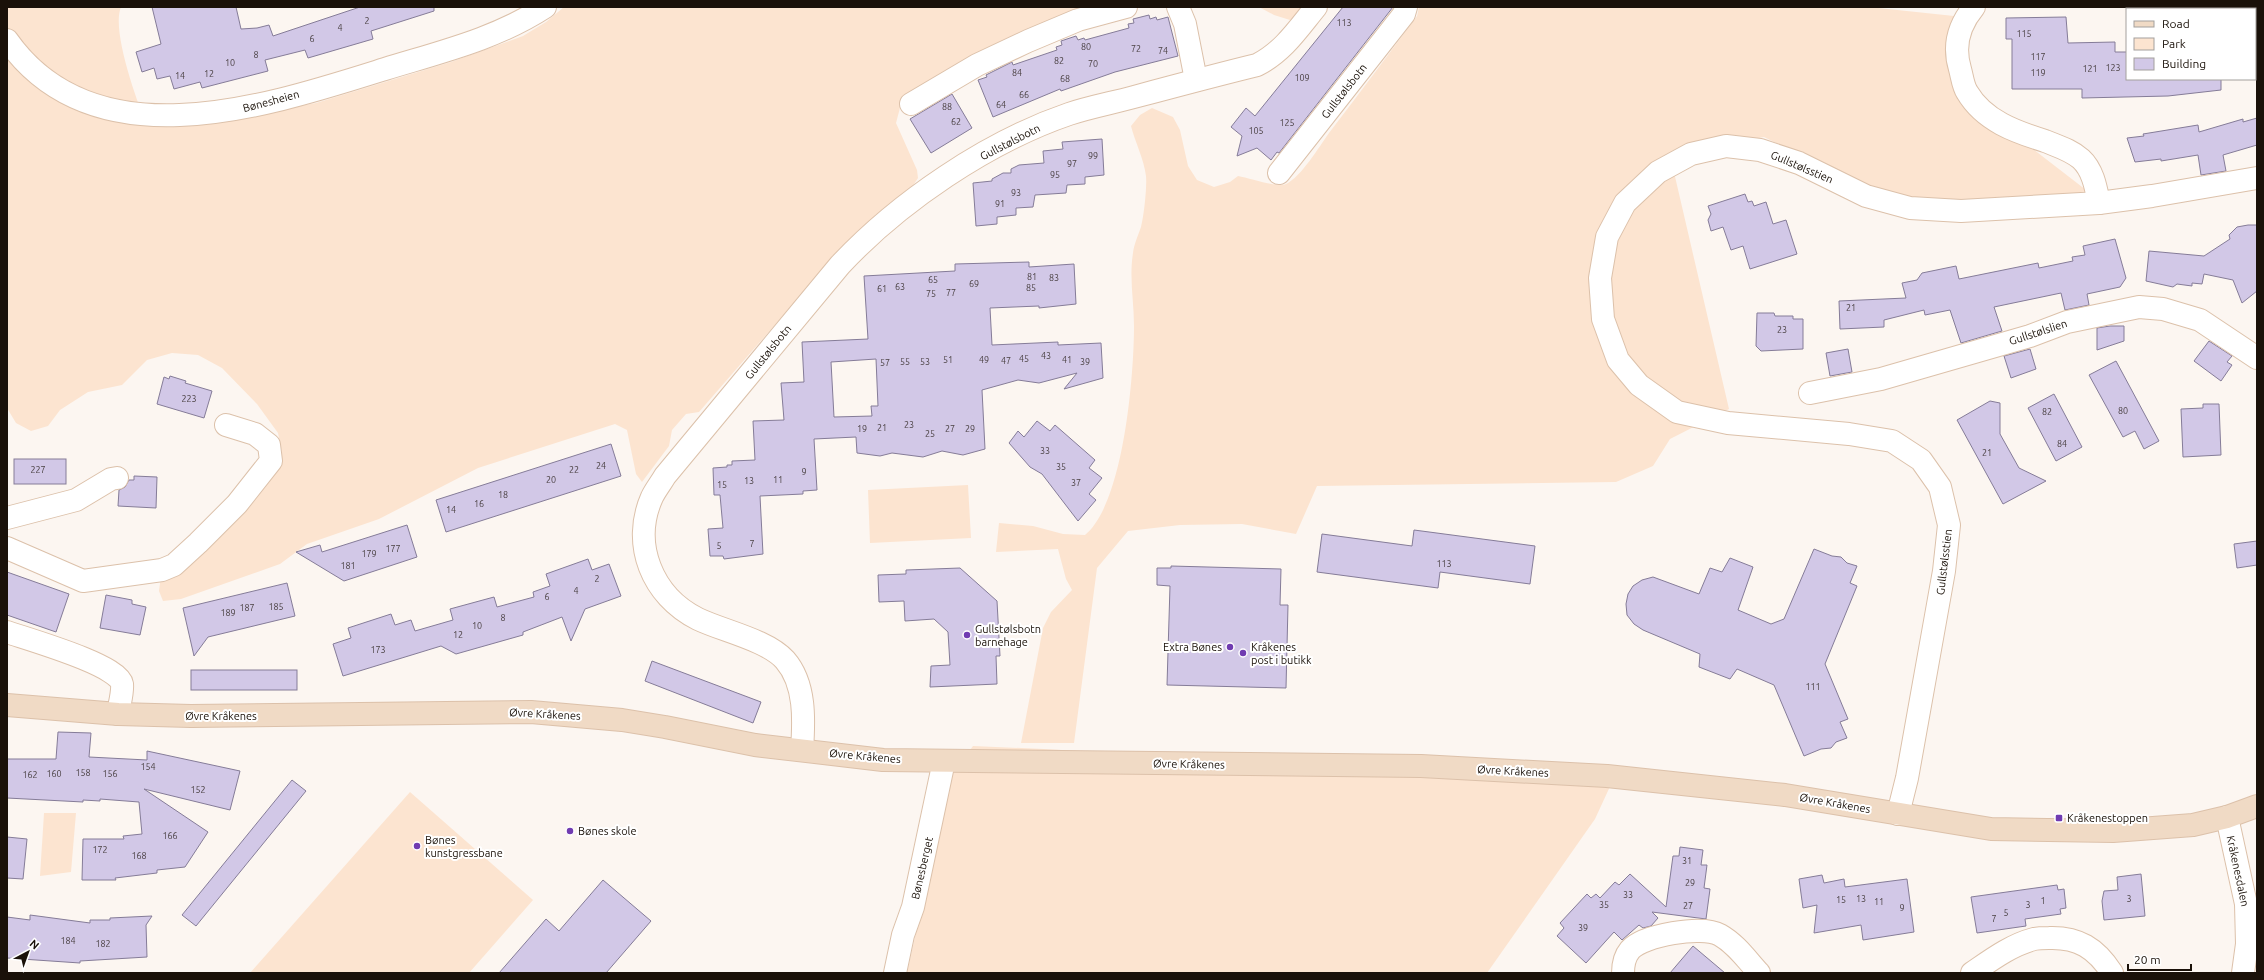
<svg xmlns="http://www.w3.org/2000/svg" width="2264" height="980" font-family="Ubuntu,sans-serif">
<rect width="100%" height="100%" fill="#fcf6f1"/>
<!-- green -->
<g fill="#fce4d0">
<path d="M 7,7 L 121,7 C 111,30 137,102 147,126 L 168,124 L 202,125 L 316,103 L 451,62 L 523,36 L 546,22 L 564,7 L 1088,7 L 901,104 L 896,123 L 917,170 L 918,178 L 910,190 L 827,265 L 699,412 L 686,414 L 672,430 L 669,446 L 642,482 L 636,474 L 627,430 L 615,424 L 478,468 L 379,519 L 307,544 L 280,564 L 181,599 L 163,601 L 159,591 L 161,576 L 274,474 L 282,453 L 278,433 L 257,404 L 222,368 L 198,355 L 172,353 L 147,360 L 122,385 L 88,392 L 60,410 L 48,426 L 31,431 L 16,423 L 7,408 Z"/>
<path d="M 1259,7 L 1304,7 L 1290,20 L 1274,15 Z"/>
<path d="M 1419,7 L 1869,7 L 1954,16 L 1976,105 L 2099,200 L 1899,205 L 1764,137 L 1670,155 L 1729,409 L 1670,439 L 1653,466 L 1616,482 L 1317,486 L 1296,534 L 1242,524 L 1180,525 L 1128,531 L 1097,568 L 1074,743 L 1021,743 L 1043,628 L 1051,612 L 1072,590 L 1066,579 L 1058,549 L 996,552 L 999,523 L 1033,526 L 1063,534 L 1085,535 C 1124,503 1134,375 1134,326 C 1134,301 1129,278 1133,253 C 1134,244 1138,236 1141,227 C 1144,216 1147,187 1146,176 C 1144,159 1135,142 1131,126 L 1140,115 L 1152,108 L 1173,117 L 1180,130 L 1188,166 L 1197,180 L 1214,187 L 1230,182 L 1238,176 C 1250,178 1277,188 1286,184 C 1301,177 1319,147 1329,133 C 1359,94 1388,55 1417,16 Z"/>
<path d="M 968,485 L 971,538 L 870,543 L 868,490 Z"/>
<path d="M 973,746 L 1044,749 L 1613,780 L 1595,819 L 1487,973 L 907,973 L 951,775 Z"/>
<path d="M 410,792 L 533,900 L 469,973 L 250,973 Z"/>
<path d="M 44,813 L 76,813 L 71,872 L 40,876 Z"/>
</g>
<!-- building -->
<g fill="#d2c8e7" stroke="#857c98" fill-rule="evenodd">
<path d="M 152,7 L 236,7 L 241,29 L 257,28 L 269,25 L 273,36 L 360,7 L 434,7 L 434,11 L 371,31 L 373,39 L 308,58 L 305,50 L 265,60 L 268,71 L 202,88 L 200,82 L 174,89 L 170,76 L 157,79 L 154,68 L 142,72 L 136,52 L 161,44 Z"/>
<path d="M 1343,7 L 1393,7 L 1279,153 L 1277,152 L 1271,160 L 1257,148 L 1237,156 L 1242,136 L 1231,127 L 1246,108 L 1255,116 Z"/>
<path d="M 1149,15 L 1150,19 L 1156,17 L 1157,20 L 1168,17 L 1178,56 L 1115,72 L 1061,91 L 1060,89 L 993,117 L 978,80 L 987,77 L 986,75 L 1012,62 L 1013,65 L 1057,50 L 1056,47 L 1062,45 L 1061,41 L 1076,36 L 1078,40 L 1084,38 L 1085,40 L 1129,28 L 1128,24 L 1134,23 L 1133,19 Z"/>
<path d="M 2066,17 L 2068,43 L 2115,42 L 2115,52 L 2127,52 L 2127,79 L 2221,79 L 2221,90 L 2168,96 L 2082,98 L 2082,89 L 2012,89 L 2012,39 L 2006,39 L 2006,18 Z"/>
<path d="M 952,94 L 972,128 L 931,153 L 910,119 Z"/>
<path d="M 2257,118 L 2257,145 L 2223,155 L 2226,171 L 2201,175 L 2198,155 L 2161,161 L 2161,159 L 2135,162 L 2127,138 L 2144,136 L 2143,134 L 2198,125 L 2199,132 L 2243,119 L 2243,122 Z"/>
<path d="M 1102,139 L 1104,175 L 1085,177 L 1085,184 L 1067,185 L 1066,193 L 1035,195 L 1033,207 L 1016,208 L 1016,215 L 997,217 L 997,224 L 976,226 L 973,183 L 992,181 L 992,179 L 1003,173 L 1011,173 L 1011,169 L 1019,165 L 1044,163 L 1043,151 L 1063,149 L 1062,142 Z"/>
<path d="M 1745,194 L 1748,202 L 1752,201 L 1754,206 L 1766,202 L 1773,224 L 1786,220 L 1797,254 L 1750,269 L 1743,246 L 1731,250 L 1723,227 L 1711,231 L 1708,220 L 1711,214 L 1708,206 Z"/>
<path d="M 2248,225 L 2257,225 L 2257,291 L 2242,303 L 2233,280 L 2204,274 L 2202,284 L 2192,283 L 2192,286 L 2177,284 L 2173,287 L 2146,281 L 2149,251 L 2204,256 L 2230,239 L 2229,235 L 2237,227 Z"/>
<path d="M 2115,239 L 2126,278 L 2120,287 L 2087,294 L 2089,305 L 2065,310 L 2061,293 L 1994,307 L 2002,331 L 1961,343 L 1950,310 L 1925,315 L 1924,310 L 1884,320 L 1884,327 L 1840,329 L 1839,301 L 1906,298 L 1902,283 L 1917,280 L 1922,273 L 1956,266 L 1959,279 L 2038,263 L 2039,268 L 2073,261 L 2072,257 L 2085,255 L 2083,246 Z"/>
<path d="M 1029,262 L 1029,267 L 1074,264 L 1076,304 L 1039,308 L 1039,306 L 990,308 L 992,345 L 1058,342 L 1058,345 L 1101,343 L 1103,378 L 1064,389 L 1077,373 L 1039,383 L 1018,380 L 982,390 L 985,449 L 963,455 L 942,451 L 923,457 L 892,453 L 880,456 L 857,453 L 856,437 L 814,439 L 817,490 L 803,491 L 803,494 L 760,496 L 763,554 L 724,559 L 723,556 L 710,556 L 708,529 L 723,528 L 720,495 L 714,495 L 713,468 L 727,467 L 727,465 L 732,465 L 732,461 L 755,460 L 753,421 L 784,420 L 781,383 L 804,382 L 802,342 L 868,339 L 864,276 L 955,271 L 955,264 ZM 876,359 L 878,406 L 871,406 L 872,416 L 834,417 L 831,362 Z"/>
<path d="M 1757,313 L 1774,313 L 1775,316 L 1793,316 L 1793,319 L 1803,319 L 1803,349 L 1761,351 L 1756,346 Z"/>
<path d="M 2110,326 L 2124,326 L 2124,341 L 2097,350 L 2097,328 Z"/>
<path d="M 2209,341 L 2232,356 L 2227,362 L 2232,365 L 2221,381 L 2194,361 Z"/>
<path d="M 1848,349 L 1852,372 L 1830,376 L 1826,353 Z"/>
<path d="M 2030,349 L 2036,369 L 2011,378 L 2004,356 Z"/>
<path d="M 2116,361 L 2159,441 L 2144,449 L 2135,431 L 2123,437 L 2089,375 Z"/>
<path d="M 170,376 L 186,381 L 185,383 L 212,391 L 204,418 L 157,404 L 164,377 L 169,379 Z"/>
<path d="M 2054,394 L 2082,447 L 2056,461 L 2028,408 Z"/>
<path d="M 1990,401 L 2000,403 L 2000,434 L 2019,468 L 2046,481 L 2003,504 L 1957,420 Z"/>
<path d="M 2203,404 L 2219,404 L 2221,455 L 2183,457 L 2181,409 L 2203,408 Z"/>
<path d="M 1037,421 L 1050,431 L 1055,425 L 1095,460 L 1089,468 L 1102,478 L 1089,494 L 1096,500 L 1078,521 L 1042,474 L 1030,467 L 1009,443 L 1018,431 L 1024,437 Z"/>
<path d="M 611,444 L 621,476 L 446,532 L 436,500 Z"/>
<rect x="14" y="459" width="52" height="25"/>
<path d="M 134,476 L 157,477 L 156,508 L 118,506 L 119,490 L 125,487 L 129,480 L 134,480 Z"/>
<path d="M 407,525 L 417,557 L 344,581 L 296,552 L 320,545 L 322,552 Z"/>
<path d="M 1414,530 L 1535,546 L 1530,584 L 1440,572 L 1438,588 L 1317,572 L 1322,534 L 1412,546 Z"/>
<path d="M 2257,541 L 2257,565 L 2237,568 L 2234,544 Z"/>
<path d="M 1814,549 L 1832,556 L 1841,557 L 1847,563 L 1857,566 L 1850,583 L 1857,586 L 1825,664 L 1848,719 L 1840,722 L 1847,738 L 1836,742 L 1831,748 L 1821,749 L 1804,756 L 1774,685 L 1737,669 L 1730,679 L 1699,667 L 1700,654 L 1643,630 L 1634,624 L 1627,615 L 1626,604 L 1628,594 L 1633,586 L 1642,580 L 1653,577 L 1699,594 L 1710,568 L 1722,572 L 1730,558 L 1753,567 L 1738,610 L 1771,624 L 1784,619 Z"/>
<path d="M 588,559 L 592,570 L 609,564 L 621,596 L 585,609 L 571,641 L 562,617 L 523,632 L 523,635 L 456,654 L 441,646 L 343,676 L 333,644 L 351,638 L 348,628 L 391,614 L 395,625 L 411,620 L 415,631 L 453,620 L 450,609 L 494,597 L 497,607 L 534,597 L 533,592 L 550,586 L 546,574 Z"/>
<path d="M 1171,566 L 1281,569 L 1280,605 L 1288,605 L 1286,688 L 1167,685 L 1170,586 L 1157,585 L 1157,568 L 1171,568 Z"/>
<path d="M 960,568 L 997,601 L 1000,656 L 996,656 L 997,684 L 930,687 L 931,666 L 950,665 L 948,632 L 934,619 L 905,621 L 904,601 L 879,602 L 878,575 L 906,574 L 906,570 Z"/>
<path d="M 7,572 L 69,594 L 56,632 L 7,615 Z"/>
<path d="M 287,583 L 295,616 L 208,637 L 194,656 L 183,608 Z"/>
<path d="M 106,595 L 132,600 L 132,604 L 146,607 L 140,635 L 100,628 Z"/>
<path d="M 652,661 L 761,702 L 753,723 L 645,681 Z"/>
<rect x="191" y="670" width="106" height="20"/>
<path d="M 58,732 L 91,733 L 89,757 L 147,760 L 147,751 L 240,771 L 230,810 L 144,789 L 208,832 L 185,867 L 157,870 L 157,873 L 115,878 L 116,880 L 82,880 L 83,839 L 124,839 L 123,836 L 142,834 L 139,802 L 100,799 L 100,801 L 83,800 L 83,802 L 7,798 L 7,759 L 56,759 Z"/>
<path d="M 292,780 L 306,791 L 196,926 L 182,915 Z"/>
<path d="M 7,837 L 27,839 L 23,879 L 7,878 Z"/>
<path d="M 1680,847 L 1703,850 L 1701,865 L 1707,865 L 1704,888 L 1710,889 L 1706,919 L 1652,912 L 1658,918 L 1651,926 L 1643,928 L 1639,925 L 1622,940 L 1614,932 L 1586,963 L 1557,936 L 1564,928 L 1560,923 L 1587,894 L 1591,898 L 1596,894 L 1600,898 L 1615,882 L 1619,885 L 1630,874 L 1666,907 L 1673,856 L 1679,856 Z"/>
<path d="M 2141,874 L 2145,916 L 2104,920 L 2102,901 L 2104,891 L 2118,890 L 2117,877 Z"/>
<path d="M 1822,875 L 1824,883 L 1844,879 L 1845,887 L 1907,879 L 1914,932 L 1863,940 L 1861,925 L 1814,933 L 1817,905 L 1803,908 L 1799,879 Z"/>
<path d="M 603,880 L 651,921 L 606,973 L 499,973 L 546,919 L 559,931 Z"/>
<path d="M 2057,885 L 2058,890 L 2064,889 L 2066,908 L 2060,909 L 2061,914 L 2025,919 L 2026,926 L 1977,933 L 1971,897 Z"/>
<path d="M 30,915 L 90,923 L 90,920 L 110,920 L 110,918 L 152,916 L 146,925 L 147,957 L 80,961 L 80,963 L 7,958 L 7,917 L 30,920 Z"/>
<path d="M 1693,946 L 1725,973 L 1670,973 Z"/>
</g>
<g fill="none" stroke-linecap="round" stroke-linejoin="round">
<!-- street casing -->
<g stroke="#dcc1aa" stroke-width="24">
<g id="street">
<path d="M 1178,7 L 1185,24 L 1196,80"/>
<path d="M 7,40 C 94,164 267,106 385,69 C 440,52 496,39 545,7"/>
<path d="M 911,104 L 977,65 L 1028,41 L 1078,20 L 1126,7"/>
<path d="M 1279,173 L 1404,14 L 1406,7"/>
<path d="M 2099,203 L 2152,196 L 2257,178"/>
<path d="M 1810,393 L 1881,379 L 2030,336 L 2067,322 L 2139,307 L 2163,309 L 2200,320 L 2257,358"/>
<path d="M 7,518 L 76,500 L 111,479 L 117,478"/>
<path d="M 7,548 L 83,581 L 162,570 L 174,565 L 198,543 L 237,504 L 271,461 L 269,445 L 255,434 L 226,425"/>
<path d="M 7,632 C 27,639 119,665 122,684 C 123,693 119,705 118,714"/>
<path d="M 802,750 C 804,721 806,684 785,660 C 767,640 723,631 698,619 C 652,596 631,544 652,497 C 656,489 661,483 665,476 L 840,265 C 899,202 987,142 1069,114 C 1090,107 1112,103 1134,97 C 1175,86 1216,75 1257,65 C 1283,52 1298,29 1316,7"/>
<path d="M 1898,814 L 1907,778 L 1944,571 L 1949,525 L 1940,487 L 1921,460 L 1892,441 L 1849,434 L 1728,423 L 1677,412 L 1639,385 L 1618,360 L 1603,319 L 1600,278 L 1607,237 L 1625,203 L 1658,172 L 1691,154 L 1726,146 L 1760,150 L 1799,163 L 1866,196 L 1910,208 L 1961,211 L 2099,203 C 2096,188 2093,170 2081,159 C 2071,150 2057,146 2045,141 C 2016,132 1984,121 1967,92 C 1963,86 1962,76 1960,69 C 1953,46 1959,25 1974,7"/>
<path d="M 2227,817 L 2246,904 L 2247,944 L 2243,973"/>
<path d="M 895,973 L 903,935 L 913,907 L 944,761"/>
<path d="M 1623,973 C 1623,966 1625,956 1630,950 C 1643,935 1702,925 1720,935 C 1736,944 1747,960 1759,973"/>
<path d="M 1972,973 C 1991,960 2011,945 2034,939 C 2038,938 2044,938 2049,938 C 2078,937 2096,948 2112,973"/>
</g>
</g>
<!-- secondary casing -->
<g stroke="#dcc1aa" stroke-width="24">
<path id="secondary" d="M 7,705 L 118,714 L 191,716 L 531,712 L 622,720 L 665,727 L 755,745 L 883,760 L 1421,766 L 1607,776 L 1785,795 L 1991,829 L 2113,831 L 2193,825 L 2227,817 L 2257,806"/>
</g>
<!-- street -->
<use href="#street" stroke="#fff" stroke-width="22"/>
<!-- secondary -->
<use href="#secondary" stroke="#f0dac5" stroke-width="22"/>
</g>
<!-- markers -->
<g fill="#703bb1" stroke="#fff" stroke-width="1.5">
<circle cx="967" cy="635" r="4"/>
<circle cx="1230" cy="647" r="4"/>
<circle cx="1243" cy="653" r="4"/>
<rect x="2055" y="814" width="8" height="8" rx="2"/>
<circle cx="570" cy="831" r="4"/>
<circle cx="417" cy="846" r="4"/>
</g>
<g text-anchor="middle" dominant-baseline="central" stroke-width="4" stroke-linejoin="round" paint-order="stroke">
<!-- number labels -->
<g font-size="9" fill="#483f40">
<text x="367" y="21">2</text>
<text x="1344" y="23">113</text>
<text x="340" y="28">4</text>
<text x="2024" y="34">115</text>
<text x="312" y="39">6</text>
<text x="1086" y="47">80</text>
<text x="1136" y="49">72</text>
<text x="1163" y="51">74</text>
<text x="256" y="55">8</text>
<text x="2038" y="57">117</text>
<text x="1059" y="61">82</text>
<text x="230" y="63">10</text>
<text x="1093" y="64">70</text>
<text x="2113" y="68">123</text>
<text x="2090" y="69">121</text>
<text x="1017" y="73">84</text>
<text x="2038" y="73">119</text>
<text x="209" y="74">12</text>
<text x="180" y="76">14</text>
<text x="1302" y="78">109</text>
<text x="1065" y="79">68</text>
<text x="1024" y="95">66</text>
<text x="1001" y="105">64</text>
<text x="947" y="107">88</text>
<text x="956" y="122">62</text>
<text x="1287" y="123">125</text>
<text x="1256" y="131">105</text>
<text x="1093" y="156">99</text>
<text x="1072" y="164">97</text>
<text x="1055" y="175">95</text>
<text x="1016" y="193">93</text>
<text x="1000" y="204">91</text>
<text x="1032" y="277">81</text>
<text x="1054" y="278">83</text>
<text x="933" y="280">65</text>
<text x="974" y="284">69</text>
<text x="900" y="287">63</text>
<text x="1031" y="288">85</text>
<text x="882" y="289">61</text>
<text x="951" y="293">77</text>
<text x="931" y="294">75</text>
<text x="1851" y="308">21</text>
<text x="1782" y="330">23</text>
<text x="1046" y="356">43</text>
<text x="1024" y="359">45</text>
<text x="948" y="360">51</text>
<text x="984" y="360">49</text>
<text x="1067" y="360">41</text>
<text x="1006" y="361">47</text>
<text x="905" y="362">55</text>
<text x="925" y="362">53</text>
<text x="1085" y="362">39</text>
<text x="885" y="363">57</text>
<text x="189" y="399">223</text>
<text x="2123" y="411">80</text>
<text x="2047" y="412">82</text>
<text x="909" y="425">23</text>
<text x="882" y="428">21</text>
<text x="862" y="429">19</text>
<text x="950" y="429">27</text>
<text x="970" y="429">29</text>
<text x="930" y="434">25</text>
<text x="2062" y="444">84</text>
<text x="1045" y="451">33</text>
<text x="1987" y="453">21</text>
<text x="601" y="466">24</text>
<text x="1061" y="467">35</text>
<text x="38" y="470">227</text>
<text x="574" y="470">22</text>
<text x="804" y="472">9</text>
<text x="551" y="480">20</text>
<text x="778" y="480">11</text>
<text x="749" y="481">13</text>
<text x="1076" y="483">37</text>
<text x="722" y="485">15</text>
<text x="503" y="495">18</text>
<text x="479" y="504">16</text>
<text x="451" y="510">14</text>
<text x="752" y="544">7</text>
<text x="719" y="546">5</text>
<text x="393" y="549">177</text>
<text x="369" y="554">179</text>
<text x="1444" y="564">113</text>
<text x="348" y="566">181</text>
<text x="597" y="579">2</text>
<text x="576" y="591">4</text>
<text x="547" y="597">6</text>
<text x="276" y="607">185</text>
<text x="247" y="608">187</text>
<text x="228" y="613">189</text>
<text x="503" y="618">8</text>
<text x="477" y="626">10</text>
<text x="458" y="635">12</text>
<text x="378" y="650">173</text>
<text x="1813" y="687">111</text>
<text x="148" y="767">154</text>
<text x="83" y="773">158</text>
<text x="54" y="774">160</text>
<text x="110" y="774">156</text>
<text x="30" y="775">162</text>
<text x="198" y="790">152</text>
<text x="170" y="836">166</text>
<text x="100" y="850">172</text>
<text x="139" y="856">168</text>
<text x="1687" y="861">31</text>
<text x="1690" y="883">29</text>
<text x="1628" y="895">33</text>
<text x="1861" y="899">13</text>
<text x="2129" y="899">3</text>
<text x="1841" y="900">15</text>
<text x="2043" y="901">1</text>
<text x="1879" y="902">11</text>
<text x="1604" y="905">35</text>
<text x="2028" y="905">3</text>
<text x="1688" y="906">27</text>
<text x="1902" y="908">9</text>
<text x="2006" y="913">5</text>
<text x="1994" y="919">7</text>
<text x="1583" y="928">39</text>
<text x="68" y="941">184</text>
<text x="103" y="944">182</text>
</g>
<!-- street labels -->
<g font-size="11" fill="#1a1109" stroke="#fff">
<text transform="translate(1344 91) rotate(-52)">Gullstølsbotn</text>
<text transform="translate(271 101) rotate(-15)">Bønesheien</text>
<text transform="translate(1010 142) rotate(-27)">Gullstølsbotn</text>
<text transform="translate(1802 167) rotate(23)">Gullstølsstien</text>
<text transform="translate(2038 332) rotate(-18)">Gullstølslien</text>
<text transform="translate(768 352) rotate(-51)">Gullstølsbotn</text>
<text transform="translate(1944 562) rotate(-83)">Gullstølsstien</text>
<text transform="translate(545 714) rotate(3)">Øvre Kråkenes</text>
<text x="221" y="716">Øvre Kråkenes</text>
<text transform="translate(865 756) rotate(5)">Øvre Kråkenes</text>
<text transform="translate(1189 764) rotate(1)">Øvre Kråkenes</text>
<text transform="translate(1513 771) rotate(3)">Øvre Kråkenes</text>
<text transform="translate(1835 803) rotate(10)">Øvre Kråkenes</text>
<text transform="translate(922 868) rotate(-77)">Bønesberget</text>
<text transform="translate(2238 871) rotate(78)">Kråkenesdalen</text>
</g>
<!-- poi labels -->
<g font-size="11" fill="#1a1109" stroke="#fff" text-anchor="start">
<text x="975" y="629">Gullstølsbotn<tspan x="975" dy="13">barnehage</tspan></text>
<text x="1222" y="647" text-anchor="end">Extra Bønes</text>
<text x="1251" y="647">Kråkenes<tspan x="1251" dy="13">post i butikk</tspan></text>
<text x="2067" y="818">Kråkenestoppen</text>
<text x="578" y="831">Bønes skole</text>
<text x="425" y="840">Bønes<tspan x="425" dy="13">kunstgressbane</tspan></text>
</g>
</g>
<!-- border -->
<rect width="2264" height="980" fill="none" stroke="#1a1109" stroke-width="16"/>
<!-- legend -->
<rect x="2126" y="8" width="130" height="72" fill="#ffffff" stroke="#a3a09d"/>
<rect x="2134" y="21" width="20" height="6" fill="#f0dac5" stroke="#a3a09d"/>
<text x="2162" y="28" font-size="12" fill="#1a1109">Road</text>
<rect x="2134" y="38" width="20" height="12" fill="#fce4d0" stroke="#a3a09d"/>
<text x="2162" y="48" font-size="12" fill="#1a1109">Park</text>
<rect x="2134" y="58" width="20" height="12" fill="#d2c8e7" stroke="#a3a09d"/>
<text x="2162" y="68" font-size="12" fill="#1a1109">Building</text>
<!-- north arrow -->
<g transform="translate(28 952) rotate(41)" stroke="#ffffff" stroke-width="3" paint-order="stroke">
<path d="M0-3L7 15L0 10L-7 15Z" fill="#1a1109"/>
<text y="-6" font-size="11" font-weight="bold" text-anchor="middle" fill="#1a1109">N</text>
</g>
<!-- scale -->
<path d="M2128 964v6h63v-6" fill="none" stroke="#1a1109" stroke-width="2"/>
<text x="2134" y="964" font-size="12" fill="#1a1109" stroke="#ffffff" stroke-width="3" paint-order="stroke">20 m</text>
</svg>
